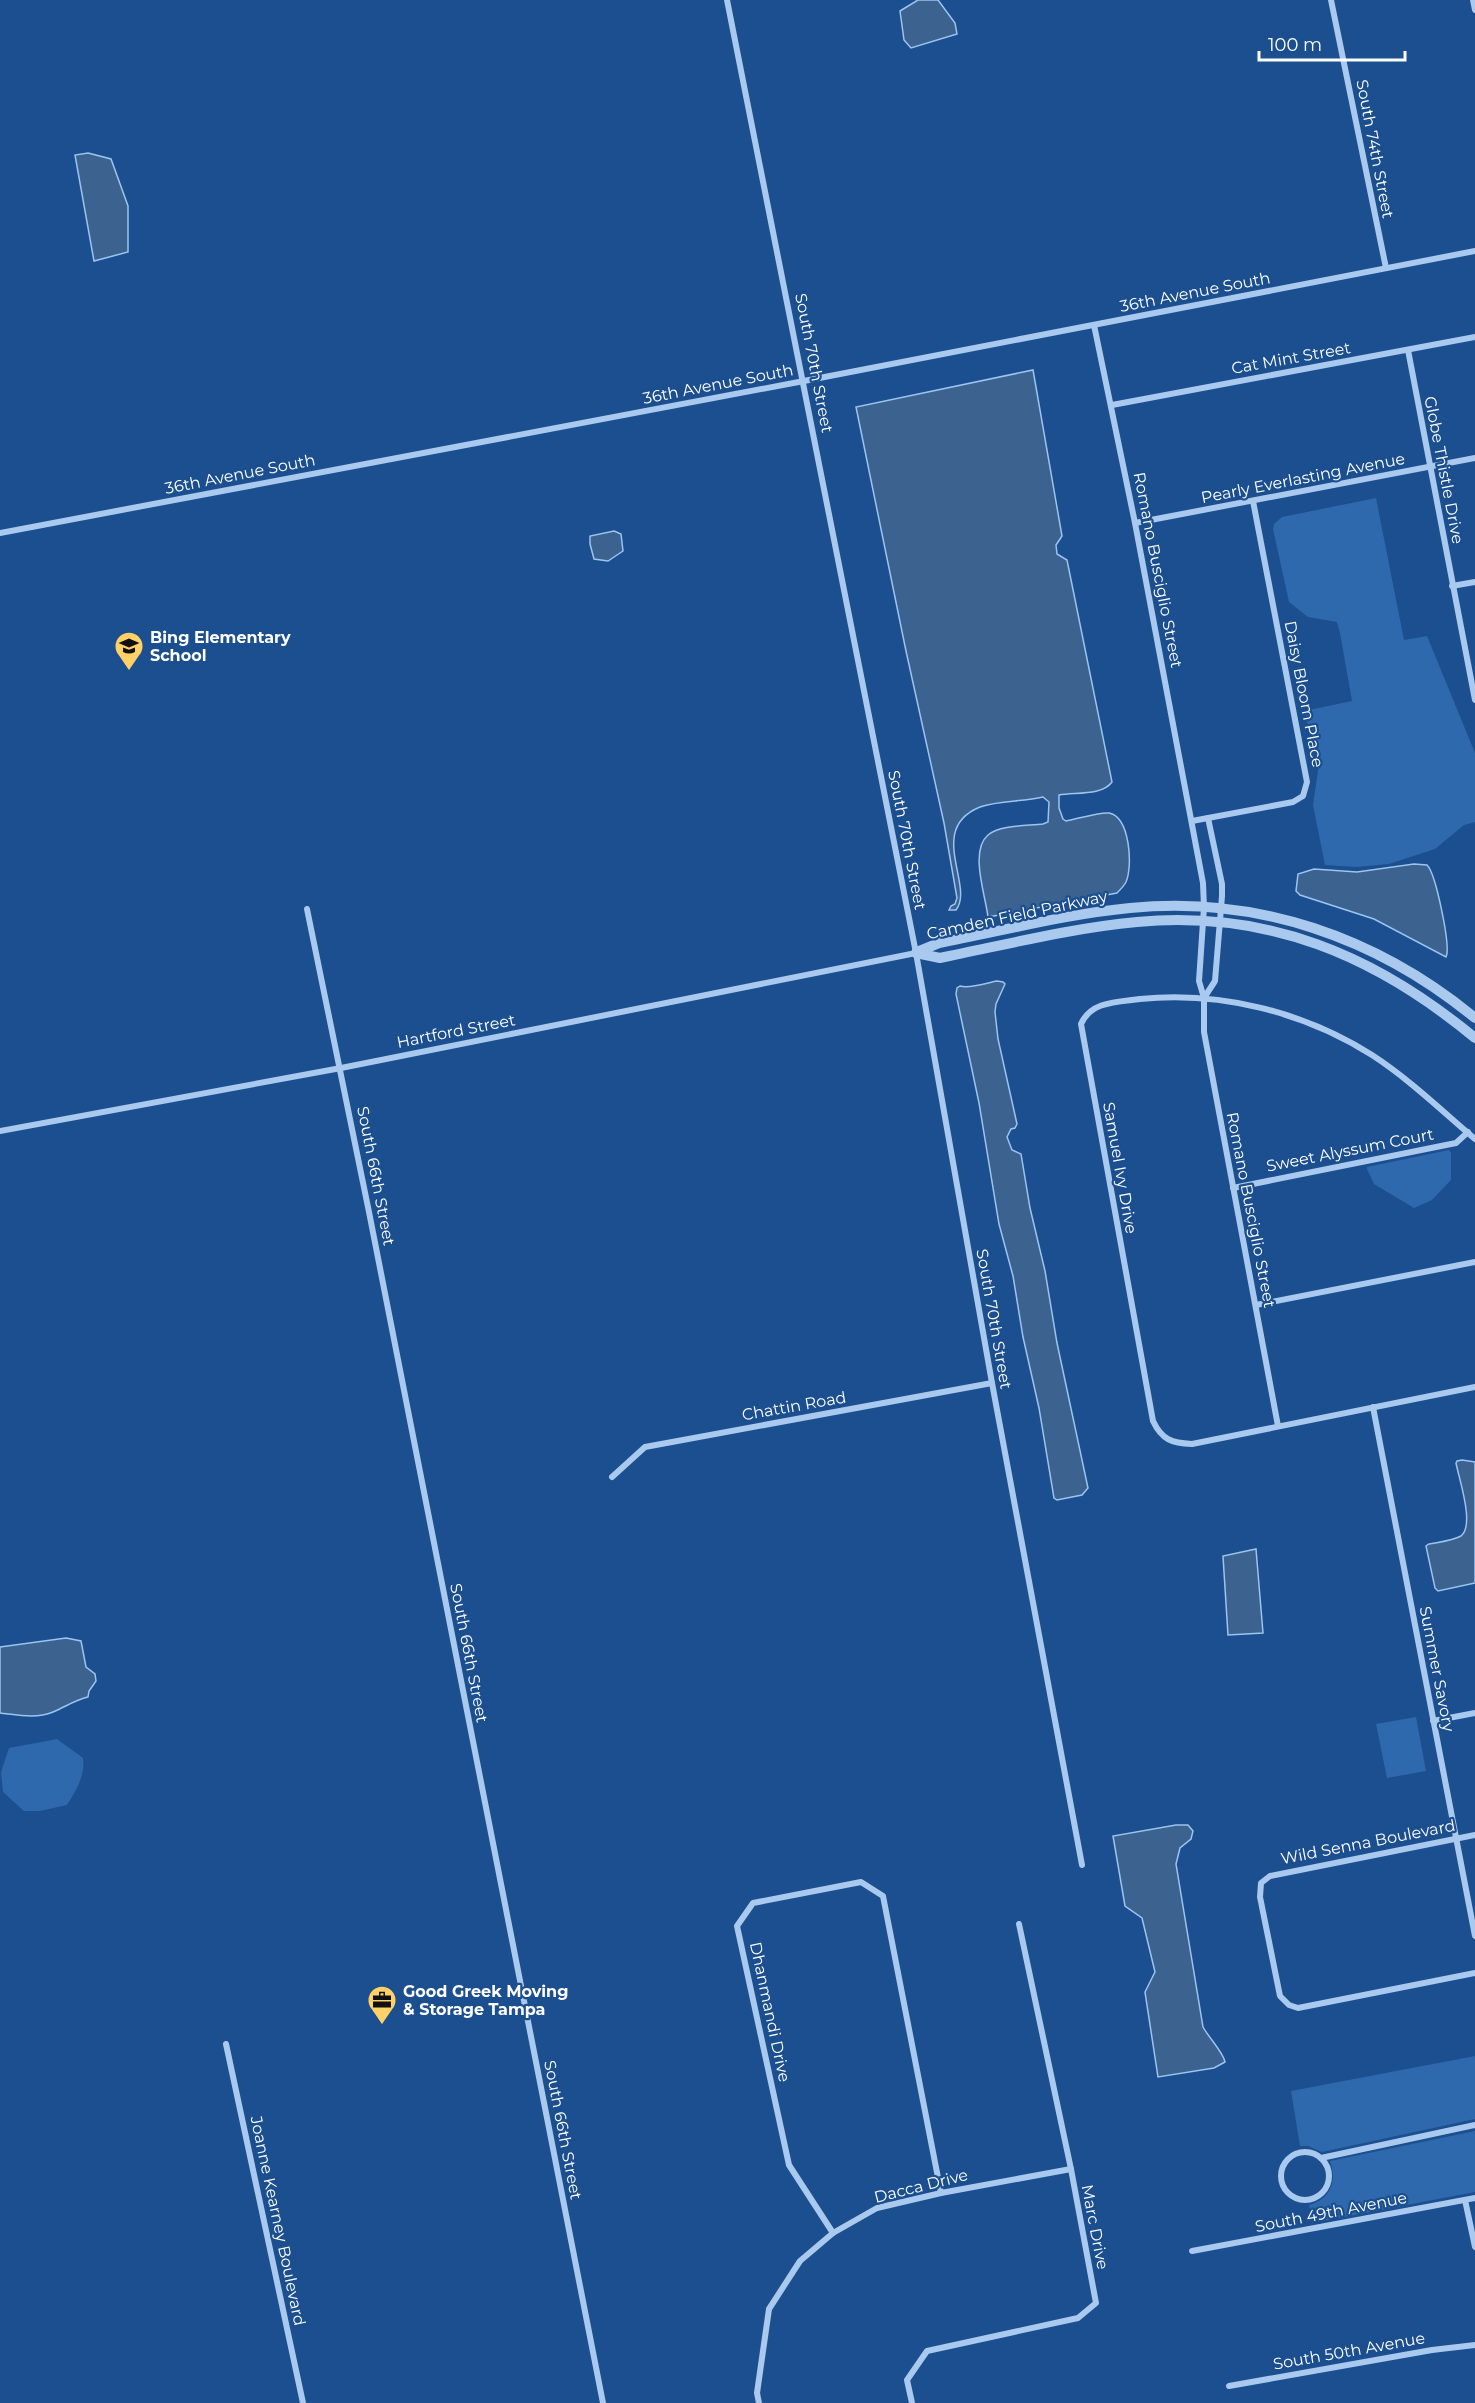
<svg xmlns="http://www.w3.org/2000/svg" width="1475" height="2403" font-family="Montserrat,sans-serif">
<rect width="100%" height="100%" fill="#1b4f8f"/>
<!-- green -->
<g fill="#2e69ad">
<path d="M 1376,498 L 1404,640 L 1427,636 L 1475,753 L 1475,822 L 1464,825 L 1435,849 L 1389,864 L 1356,867 L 1325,865 L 1313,805 L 1319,764 L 1304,711 L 1352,701 L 1340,633 L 1337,622 L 1308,617 L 1289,602 L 1273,529 L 1274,524 L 1282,517 Z"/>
<path d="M 1449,1150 L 1451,1153 L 1451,1180 L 1432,1200 L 1414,1208 L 1374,1184 L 1367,1169 L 1367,1167 Z"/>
<path d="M 1416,1717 L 1426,1771 L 1387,1778 L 1376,1724 Z"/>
<path d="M 57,1739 L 83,1758 C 85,1776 77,1789 67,1805 L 40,1811 L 24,1811 L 3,1792 L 1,1772 L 9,1748 Z"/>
<path d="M 1475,2056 L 1475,2119 L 1322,2152 L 1308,2146 L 1300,2146 L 1291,2091 Z"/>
<path d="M 1475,2131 L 1475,2192 L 1312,2223 L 1309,2205 C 1331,2199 1337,2181 1330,2161 Z"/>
</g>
<!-- water -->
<g fill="#3c6290" stroke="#9cc4f0" stroke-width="1.5">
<path d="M 918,0 L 938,0 L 955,23 L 957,34 L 911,48 L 904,40 L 900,11 Z"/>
<path d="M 88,153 L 111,159 L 128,206 L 128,252 L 94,261 L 75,155 Z"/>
<path d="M 1033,370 L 1062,536 L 1056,545 L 1057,554 L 1067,560 L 1112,782 C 1102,796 1075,792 1059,795 L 1059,808 L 1063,819 L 1066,821 C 1077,819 1099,812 1109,813 C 1130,817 1133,866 1126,882 C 1124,886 1120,890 1117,893 L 988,917 C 986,897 969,851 988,835 C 1000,825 1027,826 1043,824 L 1048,822 L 1049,802 L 1043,797 C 1023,802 999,800 980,807 C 926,829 975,886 956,910 L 949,910 L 951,906 L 955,904 L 957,898 L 944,823 L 906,651 L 856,407 Z"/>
<path d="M 614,531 L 621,534 L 623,551 L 608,561 L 594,559 L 590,544 L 590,536 Z"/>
<path d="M 1414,864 L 1427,865 C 1436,874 1451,947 1446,957 L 1374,919 L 1300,895 L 1296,891 L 1298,874 L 1314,869 L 1357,872 Z"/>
<path d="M 997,981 L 1003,982 L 1005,984 L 996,1004 L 995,1012 L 998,1039 L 1017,1124 L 1015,1128 L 1011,1129 L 1007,1137 L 1012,1150 L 1021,1154 L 1030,1208 L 1045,1271 L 1057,1343 L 1088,1488 L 1082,1495 L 1057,1500 L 1054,1498 L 1039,1408 L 1023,1337 L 1013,1276 L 999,1224 L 979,1103 L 956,994 L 957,988 L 960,986 C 970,989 986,983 997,981 Z"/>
<path d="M 1462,1460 L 1475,1462 L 1475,1583 L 1438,1591 L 1435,1588 L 1426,1546 L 1429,1544 C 1439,1542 1452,1541 1461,1536 C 1475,1525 1459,1479 1456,1463 L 1457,1461 Z"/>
<path d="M 1256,1549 L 1263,1633 L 1228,1635 L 1223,1556 Z"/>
<path d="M 66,1638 L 81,1641 L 86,1667 L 95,1674 L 96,1681 L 89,1691 L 88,1697 C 75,1700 65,1707 53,1712 C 36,1719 18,1715 0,1713 L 0,1647 Z"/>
<path d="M 1176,1825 L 1188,1825 L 1193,1831 L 1191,1839 L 1180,1848 L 1176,1864 L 1203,2027 C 1209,2038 1223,2052 1225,2062 L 1214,2068 L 1158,2077 L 1145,1992 L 1155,1972 L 1142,1918 L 1125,1906 L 1113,1836 Z"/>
</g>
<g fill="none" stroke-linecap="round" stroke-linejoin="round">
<!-- minor -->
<g stroke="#a9c9ee" stroke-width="6">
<path d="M 727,0 L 916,953 L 992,1383 L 1082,1865"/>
<path d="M 1331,0 L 1386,268"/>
<path d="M 1473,0 L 1475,10"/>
<path d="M 1094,325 L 1135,523 L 1203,883 L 1204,907 L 1199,981 L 1204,998 L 1204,1032 L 1278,1426"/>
<path d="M 1408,350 L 1475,700"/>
<path d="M 1112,405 L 1475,337"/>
<path d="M 1135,523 L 1475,458"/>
<path d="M 0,533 L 804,381 L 1475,251"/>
<path d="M 1452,586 L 1475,582"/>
<path d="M 1192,821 L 1293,802 L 1303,796 L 1307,782 L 1253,501"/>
<path d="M 307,909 L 369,1212 L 603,2403"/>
<path d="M 1204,998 L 1215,981 L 1222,896 L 1222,884 L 1208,818"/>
<path d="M 0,1131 L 341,1068 L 916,953"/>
<path d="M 1475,1139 C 1441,1110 1409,1079 1372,1055 C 1304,1012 1221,991 1140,999 C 1118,1002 1091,1001 1081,1024 L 1153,1421 C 1162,1440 1172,1443 1192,1444 L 1475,1387"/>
<path d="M 1233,1188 L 1456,1143 L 1468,1132"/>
<path d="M 1256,1305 L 1475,1262"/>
<path d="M 1373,1407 L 1475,1936"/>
<path d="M 612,1477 L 645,1447 L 992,1383"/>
<path d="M 1433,1721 L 1475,1713"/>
<path d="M 1475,1835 L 1270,1876 L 1261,1883 L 1260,1897 L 1280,1996 L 1289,2005 L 1298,2008 L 1475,1973"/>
<path d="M 226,2044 L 303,2403"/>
<circle cx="1305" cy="2176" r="24"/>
<path d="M 1321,2158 L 1475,2125"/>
<path d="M 1465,2200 L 1475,2247"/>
<path d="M 833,2233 L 789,2165 L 737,1926 L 753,1903 L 861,1882 L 883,1896 L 941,2193"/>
<path d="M 1192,2251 L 1475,2198"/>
<path d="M 1229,2386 L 1432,2350 L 1475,2345"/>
<path d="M 759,2403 L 757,2393 L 769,2309 L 800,2261 L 833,2233 L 877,2208 L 941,2193 L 1071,2169"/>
<path d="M 912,2403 L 907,2380 L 927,2351 L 1078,2318 L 1096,2303 L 1071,2169 L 1019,1924"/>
</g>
<!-- tertiary -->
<g stroke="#a9c9ee" stroke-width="10">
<path d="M 917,952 L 939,943 C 1002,931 1066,914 1130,908 C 1257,895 1378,938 1475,1018"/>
<path d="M 916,953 L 940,958 C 1005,945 1071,928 1137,922 C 1268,910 1375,955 1475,1038"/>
</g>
</g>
<!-- icons -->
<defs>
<g id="school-pin" transform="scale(1.5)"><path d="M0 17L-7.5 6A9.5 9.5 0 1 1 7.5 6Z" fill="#ffd166" stroke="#1b4f8f"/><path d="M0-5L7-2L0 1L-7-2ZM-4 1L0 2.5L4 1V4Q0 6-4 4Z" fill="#111"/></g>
<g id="office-pin" transform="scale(1.5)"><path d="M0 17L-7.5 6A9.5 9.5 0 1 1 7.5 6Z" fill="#ffd166" stroke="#1b4f8f"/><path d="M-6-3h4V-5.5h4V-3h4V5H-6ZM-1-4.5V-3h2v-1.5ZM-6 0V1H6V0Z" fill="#111"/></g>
</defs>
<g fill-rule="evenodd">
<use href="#school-pin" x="129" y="646"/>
<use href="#office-pin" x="382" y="2000"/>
</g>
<g text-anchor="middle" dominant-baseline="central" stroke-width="4.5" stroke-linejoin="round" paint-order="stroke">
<!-- street labels -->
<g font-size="16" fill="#fff" stroke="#1b4f8f">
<text transform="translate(1375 149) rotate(79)">South 74th Street</text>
<text transform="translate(1195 292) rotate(-11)">36th Avenue South</text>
<text transform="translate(1291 358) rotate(-10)">Cat Mint Street</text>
<text transform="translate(814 363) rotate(79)">South 70th Street</text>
<text transform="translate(718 384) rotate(-11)">36th Avenue South</text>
<text transform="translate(1444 470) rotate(79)">Globe Thistle Drive</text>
<text transform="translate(240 474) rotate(-11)">36th Avenue South</text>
<text transform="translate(1303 478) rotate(-11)">Pearly Everlasting Avenue</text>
<text transform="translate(1158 570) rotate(79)">Romano Busciglio Street</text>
<text transform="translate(1304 694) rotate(79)">Daisy Bloom Place</text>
<text transform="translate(907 840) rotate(79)">South 70th Street</text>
<text transform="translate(1017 915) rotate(-12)">Camden Field Parkway</text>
<text transform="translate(456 1031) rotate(-11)">Hartford Street</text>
<text transform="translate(1350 1150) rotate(-11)">Sweet Alyssum Court</text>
<text transform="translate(1120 1168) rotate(80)">Samuel Ivy Drive</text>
<text transform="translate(376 1176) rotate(79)">South 66th Street</text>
<text transform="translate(1251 1210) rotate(79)">Romano Busciglio Street</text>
<text transform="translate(994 1319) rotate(80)">South 70th Street</text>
<text transform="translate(794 1406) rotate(-10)">Chattin Road</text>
<text transform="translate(469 1653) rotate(79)">South 66th Street</text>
<text transform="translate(1437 1669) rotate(79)">Summer Savory</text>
<text transform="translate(1368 1842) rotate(-11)">Wild Senna Boulevard</text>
<text transform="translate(770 2012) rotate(78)">Dhanmandi Drive</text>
<text transform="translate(563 2130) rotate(79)">South 66th Street</text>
<text transform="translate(921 2186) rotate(-14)">Dacca Drive</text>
<text transform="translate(1331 2212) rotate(-11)">South 49th Avenue</text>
<text transform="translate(278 2221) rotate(78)">Joanne Kearney Boulevard</text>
<text transform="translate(1095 2227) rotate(79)">Marc Drive</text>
<text transform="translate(1349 2351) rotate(-10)">South 50th Avenue</text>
</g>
<!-- poi labels -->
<g font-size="16" font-weight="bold" fill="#fff" stroke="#1b4f8f" text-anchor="start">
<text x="150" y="637">Bing Elementary<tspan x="150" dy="18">School</tspan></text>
<text x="403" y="1991">Good Greek Moving<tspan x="403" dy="18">&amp; Storage Tampa</tspan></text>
</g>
</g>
<!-- scale -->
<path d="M1259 51v9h146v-9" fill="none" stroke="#ffffff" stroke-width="3"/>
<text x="1268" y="51" font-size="18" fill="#ffffff" stroke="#1b4f8f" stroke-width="4.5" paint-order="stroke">100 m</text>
</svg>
